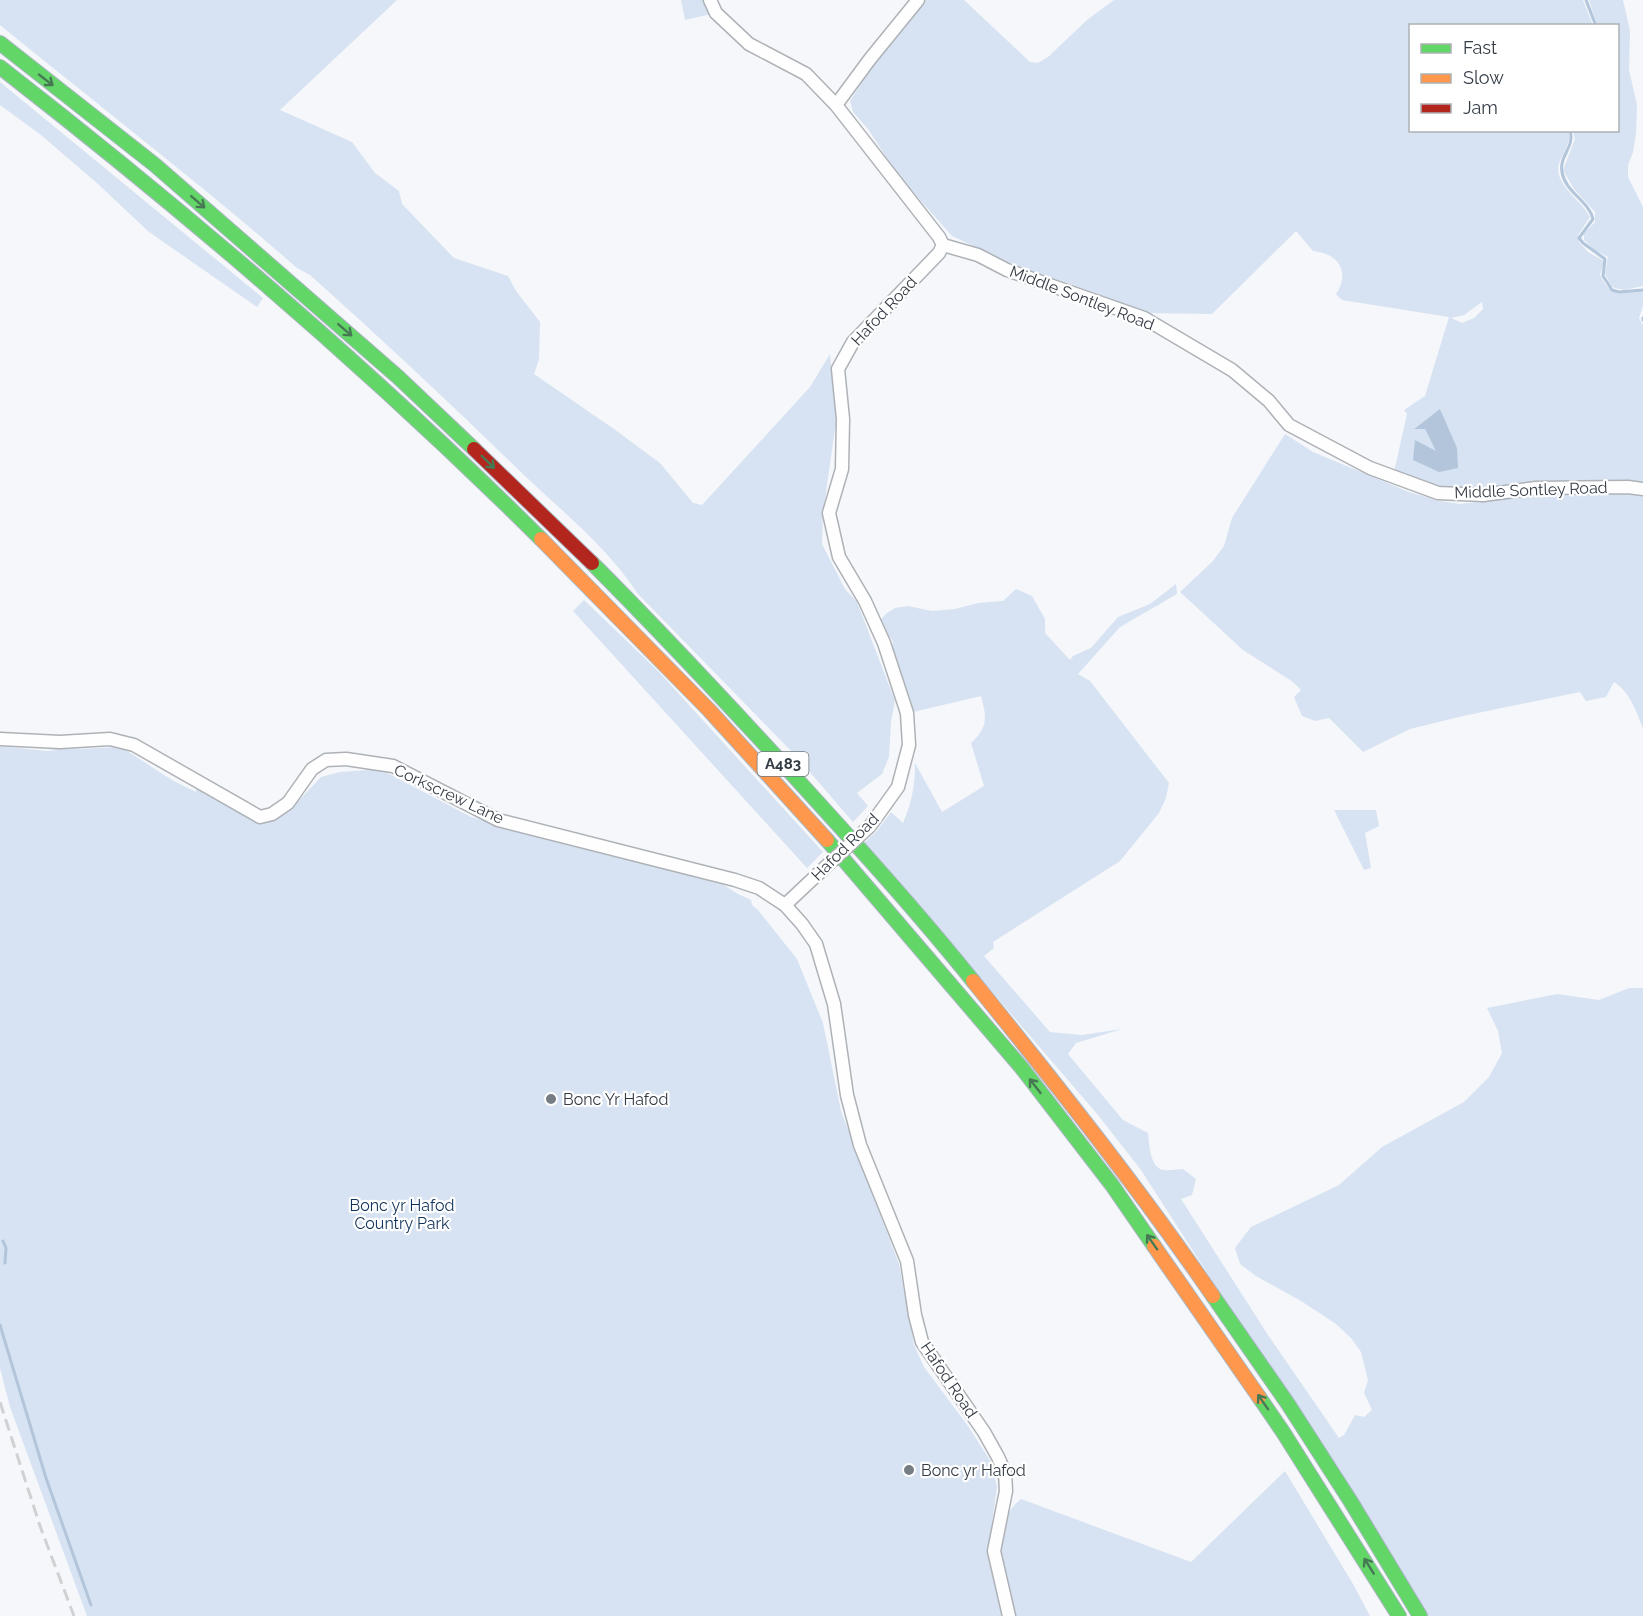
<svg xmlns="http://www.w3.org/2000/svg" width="1643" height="1616" font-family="Raleway,sans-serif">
<rect width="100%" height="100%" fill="#f5f7fa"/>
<!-- green -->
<g fill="#d7e3f2" fill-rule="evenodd">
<path d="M 0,0 L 397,0 L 280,110 L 352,142 L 375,173 L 399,191 L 402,204 L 454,258 L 508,276 L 516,291 L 540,322 L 539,359 L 534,374 L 614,429 L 660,463 L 693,503 L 702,505 L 810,387 L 830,354 L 836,422 L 823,513 L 822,544 L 845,589 L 857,602 L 895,701 L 891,722 L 889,757 L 882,774 L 857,793 L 868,806 L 853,822 L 796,756 L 638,594 C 608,548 563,512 524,475 C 454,407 383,340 310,275 L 297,268 C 201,184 99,106 0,25 Z"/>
<path d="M 681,0 L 704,0 L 711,14 L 685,20 Z"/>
<path d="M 926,0 L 964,0 L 1030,62 L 1038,63 L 1048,57 L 1087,20 L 1114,0 L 1583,0 L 1593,25 L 1410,26 L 1410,130 L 1568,131 C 1574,146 1554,159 1559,175 C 1563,190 1583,203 1590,217 L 1578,235 L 1579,242 L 1588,252 L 1604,261 L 1600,275 C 1613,301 1621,290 1643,291 L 1643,306 L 1639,318 L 1643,325 L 1643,484 L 1526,483 L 1472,489 L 1436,487 L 1394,472 L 1407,414 L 1404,410 L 1425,396 L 1449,317 L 1342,300 L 1336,294 C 1351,272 1338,253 1313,251 L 1296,231 L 1212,314 L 1147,313 L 1065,282 L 1029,272 L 952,236 L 897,174 L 868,129 L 853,112 L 850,101 L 874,63 ZM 1482,302 L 1483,309 L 1474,318 L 1462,323 L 1451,318 L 1464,315 ZM 1441,409 L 1439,472 L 1437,452 L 1425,429 L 1415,428 Z"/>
<path d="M 1589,0 L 1623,0 L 1630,31 L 1629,70 L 1637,105 L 1636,134 L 1633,152 L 1628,165 L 1628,177 L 1643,207 L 1643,286 L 1624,290 L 1615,288 L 1611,286 L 1605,274 L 1608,257 L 1596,251 L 1584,240 L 1584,234 L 1595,222 L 1595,212 L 1574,189 L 1563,170 L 1575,139 L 1573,131 L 1618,130 L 1618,26 L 1597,25 Z"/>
<path d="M 0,82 L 263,298 L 257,307 L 149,232 L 98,184 L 41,135 L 0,105 Z"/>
<path d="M 1285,434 L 1313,452 L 1409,492 L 1440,501 L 1460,504 L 1555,493 L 1599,492 L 1643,496 L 1643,728 C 1636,711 1630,692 1614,682 L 1606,697 L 1586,701 L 1580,692 L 1463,716 L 1410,729 L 1363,752 L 1329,718 L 1315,721 L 1302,716 L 1294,697 L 1301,690 L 1293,682 L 1243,650 L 1180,592 L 1212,562 L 1224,546 L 1232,518 Z"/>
<path d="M 1176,584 L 1177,594 L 1120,627 L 1078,674 L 1090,681 L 1169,783 L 1166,798 L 1159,813 L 1120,861 L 993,942 L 994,948 L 984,956 L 1050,1032 L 1082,1035 L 1122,1029 L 1076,1043 L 1068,1054 L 1123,1120 L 1148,1133 C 1149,1143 1150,1169 1164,1170 C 1170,1171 1177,1169 1183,1169 L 1196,1179 L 1192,1195 L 1181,1199 L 1268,1335 L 1339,1438 L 1344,1435 L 1355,1415 L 1364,1417 L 1372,1410 L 1364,1393 L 1368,1380 L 1361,1352 L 1351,1338 L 1336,1324 L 1301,1301 L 1256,1276 L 1240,1264 L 1235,1248 L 1251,1227 L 1339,1185 L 1382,1147 L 1464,1102 L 1489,1077 L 1502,1053 L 1498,1031 L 1487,1008 L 1557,994 L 1599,1000 L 1629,988 L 1643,988 L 1643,1616 L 1428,1616 L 1141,1170 L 1098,1115 L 864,843 L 877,831 L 891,812 L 903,823 C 912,802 915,786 915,763 L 942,812 L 984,786 L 971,743 C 988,727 987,718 981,696 L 913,712 L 905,684 L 891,654 L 893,642 L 891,638 L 886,636 L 880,620 L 887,613 L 895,608 L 908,606 L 932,611 L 955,609 L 978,603 L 1003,601 L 1016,589 L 1032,596 L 1045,619 L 1045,633 L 1070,660 L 1073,656 L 1091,648 L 1118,617 L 1150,604 Z"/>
<path d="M 584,600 L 658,671 L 823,852 L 807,868 L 573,611 Z"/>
<path d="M 0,746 L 47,751 L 57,750 L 41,748 L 79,749 L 121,747 L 172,780 L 196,792 L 196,787 L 269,818 L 290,810 L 321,777 L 340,772 L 380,769 L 471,817 L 724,885 L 736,893 L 751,900 L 752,905 L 758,910 L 797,959 L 823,1023 L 841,1111 L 899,1264 L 914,1345 L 924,1367 L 968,1426 L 991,1462 L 997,1487 L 989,1545 L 1004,1616 L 87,1616 L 10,1407 L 0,1368 Z"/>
<path d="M 1334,810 L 1376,810 L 1379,826 L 1365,833 L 1371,868 L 1364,870 Z"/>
<path d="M 1285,1471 L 1353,1584 L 1370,1616 L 1015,1616 C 1005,1579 985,1528 1021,1499 L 1191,1562 Z"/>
</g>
<!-- water -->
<path fill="#b2c5db" d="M 1440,409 L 1457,448 L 1458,468 L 1439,472 L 1413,460 L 1415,440 L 1436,451 L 1425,429 L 1414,429 Z"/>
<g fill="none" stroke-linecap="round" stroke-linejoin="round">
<!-- stream -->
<g stroke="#b2c5db" stroke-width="3">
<path d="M 1586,0 L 1596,26"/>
<path d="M 1570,130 C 1575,148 1559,155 1562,172 C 1565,192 1589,201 1593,219 L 1579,238 L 1583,243 L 1605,259 L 1603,276 L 1612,290 L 1619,292 L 1643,290"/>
<path d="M 1643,318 L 1643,320"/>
<path d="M 3,1241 L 6,1248 L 5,1263"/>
<path d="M 0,1325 L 46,1478 L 91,1605"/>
</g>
<!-- street casing -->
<g stroke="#aeb2b7" stroke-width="15">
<g id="street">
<path d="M 710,0 L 716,13 L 749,44 L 806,74 L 836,105 L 939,237 L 943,245 L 939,253 L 853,342 L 838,369 L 843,419 L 842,469 L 829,513 L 839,557 L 865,601 L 884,643 L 907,713 L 909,745 L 898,787 L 870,826"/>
<path d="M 836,105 L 870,59 L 918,0"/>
<path d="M 943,245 L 978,255 L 1007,270 L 1144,318 L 1232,370 L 1269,401 L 1289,425 L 1370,468 L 1438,493 L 1483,495 L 1536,488 L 1628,487 L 1643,489"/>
<path d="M 0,739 L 60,742 L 110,739 L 134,745 L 260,817 L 272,814 L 288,803 L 312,769 L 326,760 L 346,759 L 393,766 L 498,820 L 735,880 L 759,888 L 785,905 L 802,924 L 816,944 L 834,1004 L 847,1095 L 860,1145 L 907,1261 L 915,1315 L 922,1342 L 984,1432 L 998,1457 L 1005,1473 L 1006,1491 L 994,1551 L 1009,1616"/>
<path d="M 785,905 L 819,873"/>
</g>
</g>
<!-- fast casing -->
<g stroke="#aab5c2" stroke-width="16">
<g id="fast">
<path d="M 0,43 L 155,165 L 398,377 L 474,449"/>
<path d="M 0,67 C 189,214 371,370 541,539"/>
<path d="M 592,563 C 661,632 727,703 793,775 C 854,842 916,910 973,981"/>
<path d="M 827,840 L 1021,1067 L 1112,1185 L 1154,1246"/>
<path d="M 1213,1296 L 1288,1404 L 1351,1502 L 1420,1616"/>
<path d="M 1259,1397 L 1283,1432 L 1399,1616"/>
</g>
</g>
<!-- slow casing -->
<g stroke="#aab5c2" stroke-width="16">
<g id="slow">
<path d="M 541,539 L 709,710 L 827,840"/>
<path d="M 973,981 C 1056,1084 1138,1187 1213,1296"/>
<path d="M 1154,1246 L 1259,1397"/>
</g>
</g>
<!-- jam casing -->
<g stroke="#aab5c2" stroke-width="16">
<path id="jam" d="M 474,449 L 592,563"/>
</g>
<!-- street -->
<use href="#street" stroke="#fefefe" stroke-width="12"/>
<!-- fast -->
<use href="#fast" stroke="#63d668" stroke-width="14"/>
<!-- slow -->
<use href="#slow" stroke="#ff974d" stroke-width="14"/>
<!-- jam -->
<use href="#jam" stroke="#b3261e" stroke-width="14"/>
<!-- rail -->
<path stroke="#d0d1d2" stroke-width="3" stroke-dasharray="12 6" stroke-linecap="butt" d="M 0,1402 L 40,1526 L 74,1616"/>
<!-- street-bridge casing -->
<g stroke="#aeb2b7" stroke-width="15" stroke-linecap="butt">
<path id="street-bridge" d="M 819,873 L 870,826"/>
</g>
<!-- street-bridge -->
<use href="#street-bridge" stroke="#fefefe" stroke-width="12"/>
</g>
<!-- one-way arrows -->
<defs><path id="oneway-shaft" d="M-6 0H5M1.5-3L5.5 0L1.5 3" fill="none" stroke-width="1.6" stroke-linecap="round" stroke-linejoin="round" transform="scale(1.5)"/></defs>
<g stroke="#467953">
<use href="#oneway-shaft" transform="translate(46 80) rotate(38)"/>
<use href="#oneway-shaft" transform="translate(198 202) rotate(41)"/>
<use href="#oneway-shaft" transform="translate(345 330) rotate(41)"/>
<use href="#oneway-shaft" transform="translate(488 462) rotate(44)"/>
<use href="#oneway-shaft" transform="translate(1035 1086) rotate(-128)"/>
<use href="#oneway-shaft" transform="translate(1152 1242) rotate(-125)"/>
<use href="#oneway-shaft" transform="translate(1263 1402) rotate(-125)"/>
<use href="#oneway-shaft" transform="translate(1369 1566) rotate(-122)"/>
</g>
<!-- markers -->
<g fill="#777d84" stroke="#fff" stroke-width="2">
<circle cx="551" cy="1099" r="6"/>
<circle cx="909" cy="1470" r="6"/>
</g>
<g text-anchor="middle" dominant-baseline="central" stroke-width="4.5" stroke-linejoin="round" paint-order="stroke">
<!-- shield labels -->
<rect fill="#fff" stroke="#70767d" stroke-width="1.5" x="757.5" y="752" width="51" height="24" rx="4.5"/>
<g font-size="15" font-weight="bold" fill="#333b45">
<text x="783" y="764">A483</text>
</g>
<!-- street labels -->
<g font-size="16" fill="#333b45" stroke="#fff">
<text transform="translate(1082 298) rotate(21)">Middle Sontley Road</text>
<text transform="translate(884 311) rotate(-47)">Hafod Road</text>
<text transform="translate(1531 490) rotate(-2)">Middle Sontley Road</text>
<text transform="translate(449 794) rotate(25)">Corkscrew Lane</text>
<text transform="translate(845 847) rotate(-45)">Hafod Road</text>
<text transform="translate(949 1380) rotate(56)">Hafod Road</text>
</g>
<!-- poi labels -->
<g font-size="16" fill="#333b45" stroke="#fff" text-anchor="start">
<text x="563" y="1099">Bonc Yr Hafod</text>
<text x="921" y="1470">Bonc yr Hafod</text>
</g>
<!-- park labels -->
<g font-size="16" fill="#10335c" stroke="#fff">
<text x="402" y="1205">Bonc yr Hafod<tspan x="402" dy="18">Country Park</tspan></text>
</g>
</g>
<!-- legend -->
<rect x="1409" y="24" width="210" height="108" fill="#ffffff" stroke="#adb1b5" stroke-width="1.5"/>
<rect x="1421" y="44" width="30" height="9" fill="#63d668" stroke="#adb1b5" stroke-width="1.5"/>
<text x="1463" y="54" font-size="18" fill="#333b45">Fast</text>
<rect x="1421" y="74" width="30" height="9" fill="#ff974d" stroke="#adb1b5" stroke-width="1.5"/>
<text x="1463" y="84" font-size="18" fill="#333b45">Slow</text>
<rect x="1421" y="104" width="30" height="9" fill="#b3261e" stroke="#adb1b5" stroke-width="1.5"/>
<text x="1463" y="114" font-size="18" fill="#333b45">Jam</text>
</svg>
